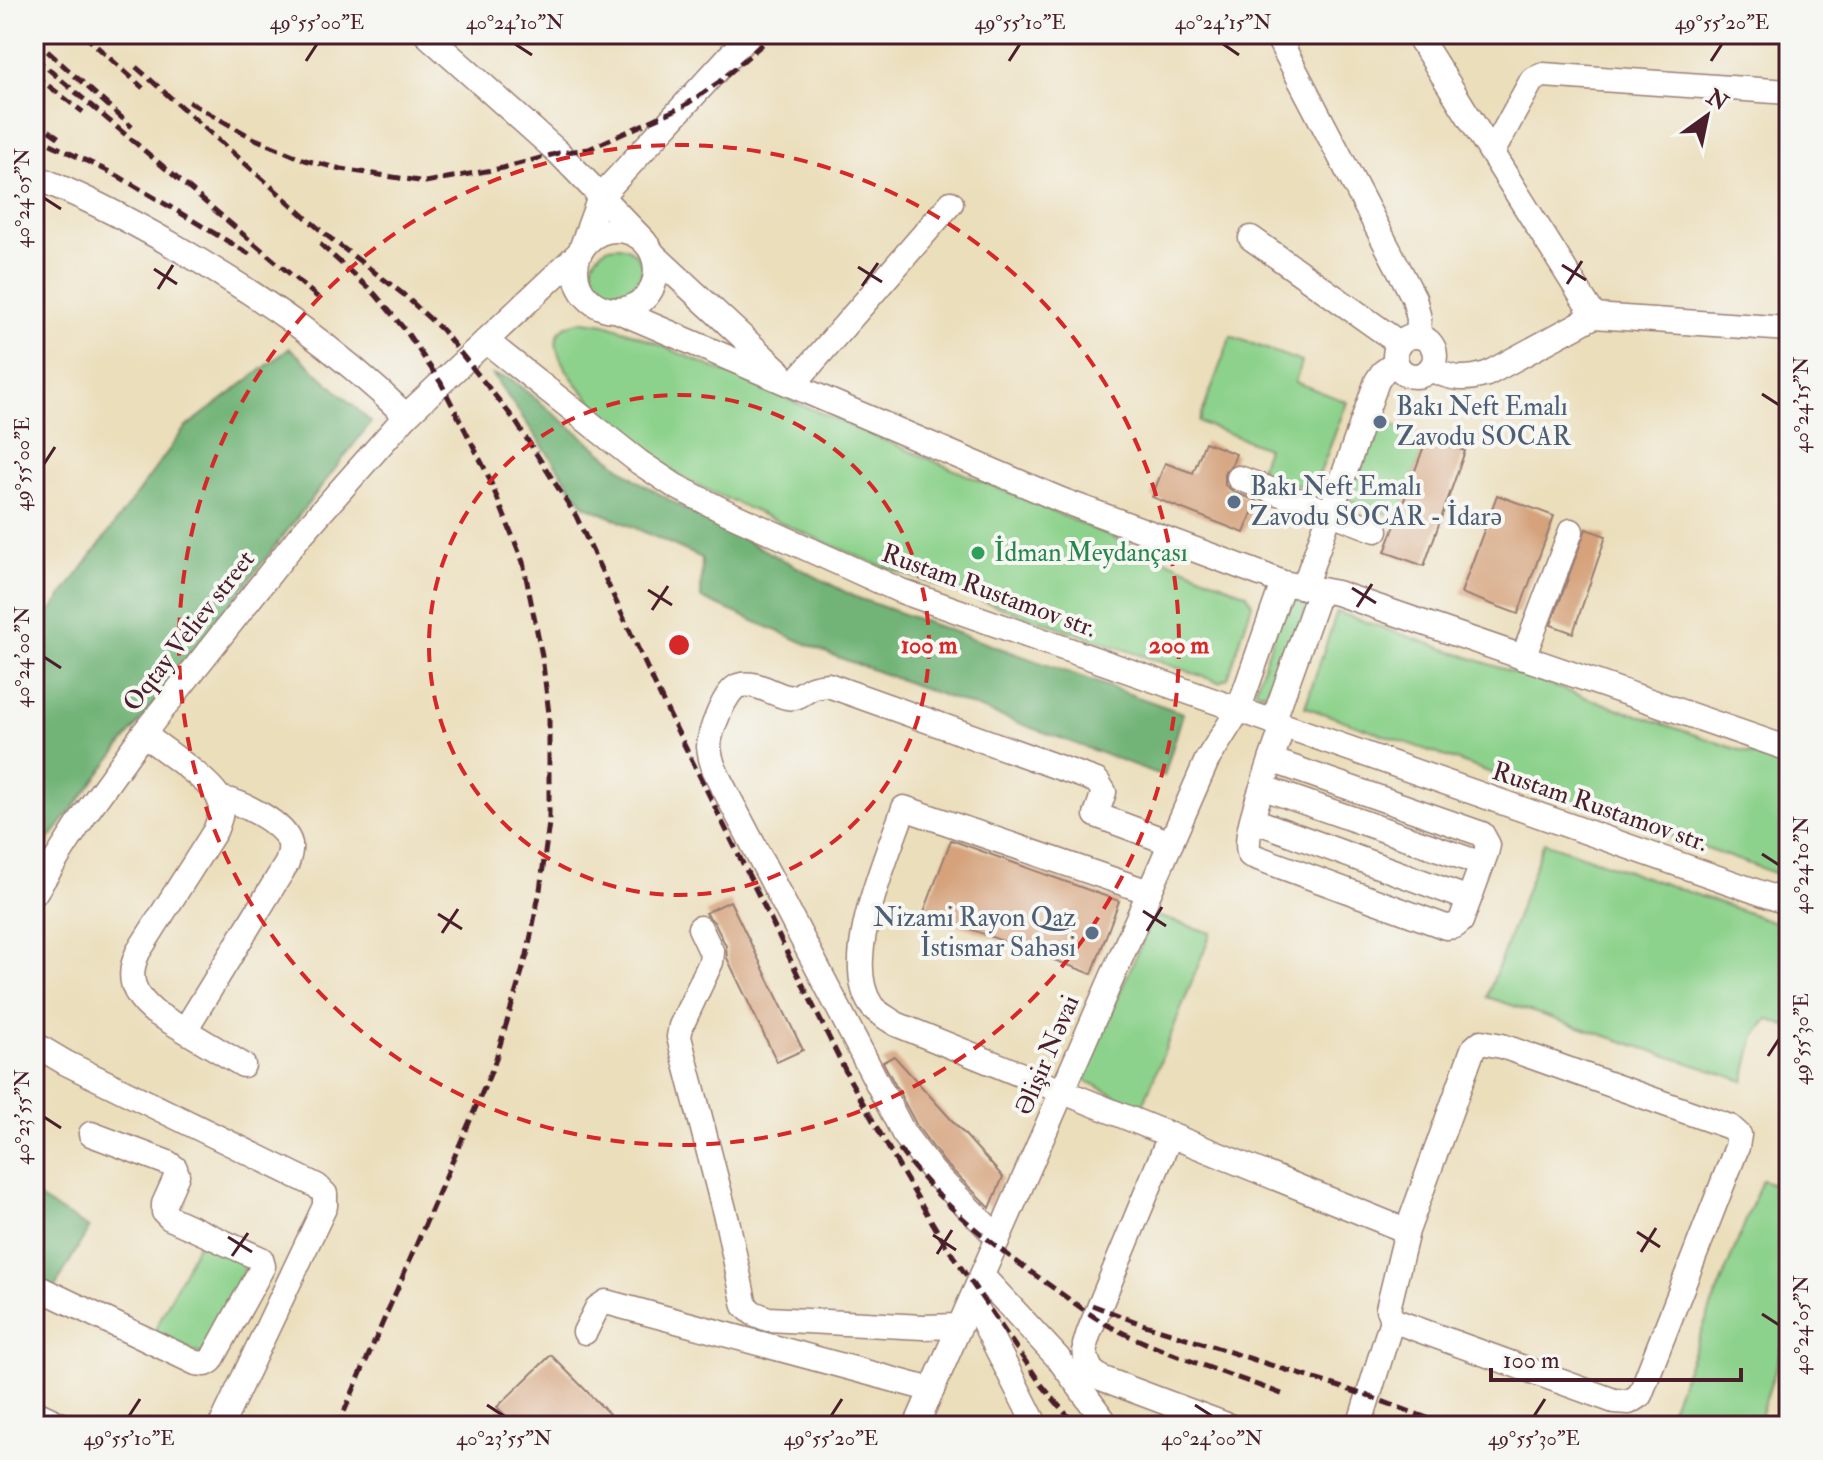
<svg xmlns="http://www.w3.org/2000/svg" width="1823" height="1460" font-family="'IM FELL Double Pica',serif">
<rect width="100%" height="100%" fill="#f6f6f2"/>
<filter id="ink" filterUnits="userSpaceOnUse"><feTurbulence type="fractalNoise" baseFrequency=".0125" numOctaves="2"/><feDisplacementMap in="SourceGraphic" scale="16" xChannelSelector="R" yChannelSelector="G"/><feConvolveMatrix kernelMatrix="1 2 1 2 8 2 1 2 1" color-interpolation-filters="sRGB"/></filter>
<filter id="wash" filterUnits="userSpaceOnUse"><feTurbulence type="fractalNoise" baseFrequency=".006" numOctaves="4" result="noise"/><feDisplacementMap in="SourceGraphic" scale="32" xChannelSelector="R" yChannelSelector="G"/><feGaussianBlur stdDeviation="1.8" result="paint"/><feColorMatrix in="noise" values="0 0 0 0 0 0 0 0 0 0 0 0 0 0 0 0 0 1.4 0 .05"/><feComposite in="paint" operator="in"/></filter>
<g filter="url(#wash)">
<rect width="100%" height="100%" fill="#ebdebb"/>
<!-- green -->
<g fill="#8dd28c" stroke="#6c785c" stroke-width="2">
<circle cx="617" cy="271" r="25"/>
<path d="M 584,321 L 605,324 L 634,334 L 1247,594 L 1252,604 L 1228,678 L 1219,682 L 881,566 C 837,548 795,529 752,510 C 728,499 703,489 680,476 C 654,460 493,333 584,321 Z"/>
<path d="M 1231,336 L 1302,362 L 1295,382 L 1347,402 L 1313,491 L 1259,471 L 1267,448 L 1199,422 Z"/>
<path d="M 1378,419 L 1427,438 L 1398,518 L 1349,500 Z"/>
<path d="M 1287,598 L 1308,605 L 1276,696 L 1255,690 Z"/>
<path d="M 1337,612 L 1789,767 L 1789,878 L 1305,707 Z"/>
<path d="M 1544,842 L 1789,927 L 1789,1027 L 1768,1019 L 1754,1038 L 1744,1081 L 1487,997 Z"/>
<path d="M 1154,915 L 1211,933 L 1142,1108 L 1082,1079 Z"/>
<path d="M 1762,1180 L 1789,1190 L 1789,1328 L 1757,1426 L 1664,1426 Z"/>
<path d="M 199,1241 L 247,1264 L 202,1355 L 154,1332 Z"/>
</g>
<!-- forest -->
<g fill="#72b478" stroke="#5e6a52" stroke-width="2">
<path d="M 290,348 L 371,422 L 43,847 L 34,843 L 34,634 L 185,428 Z"/>
<path d="M 493,375 L 511,379 L 636,480 L 692,513 L 855,597 L 1183,713 L 1164,776 L 832,655 L 701,598 L 702,558 L 584,505 Z"/>
<path d="M 34,1195 L 89,1228 L 54,1289 L 34,1279 Z"/>
</g>
<g id="blocks">
<!-- building -->
<g fill="#d5a27c">
<path d="M 1427,438 L 1465,451 L 1424,566 L 1385,552 Z"/>
<path d="M 1205,442 L 1236,454 L 1232,465 L 1225,472 L 1225,485 L 1234,492 L 1257,501 L 1244,533 L 1152,497 L 1165,463 L 1193,473 Z"/>
<path d="M 1497,495 L 1554,516 L 1518,614 L 1461,593 Z"/>
<path d="M 1586,529 L 1606,536 L 1573,633 L 1551,625 Z"/>
<path d="M 951,840 L 1119,901 L 1092,974 L 924,912 Z"/>
<path d="M 730,901 L 803,1050 L 777,1062 L 727,958 L 726,946 L 714,922 L 705,913 Z"/>
<path d="M 894,1056 L 1003,1177 L 990,1208 L 945,1163 L 917,1126 L 883,1062 Z"/>
<path d="M 551,1355 L 621,1426 L 516,1426 L 497,1407 Z"/>
</g>
</g>
</g>
<g filter="url(#ink)">
<use href="#blocks" fill-opacity="0" stroke="#9a7e73" stroke-width="2"/>
<g fill="none" stroke-linecap="round" stroke-linejoin="round">
<!-- minor casing -->
<g stroke="#9a7e73" stroke-width="27">
<g id="minor">
<path d="M 426,34 L 559,153 L 644,241"/>
<path d="M 1276,34 L 1414,298 L 1419,319 L 1418,336"/>
<path d="M 1417,34 L 1594,316 L 1789,329"/>
<path d="M 1492,153 L 1532,80 L 1543,75 L 1789,92"/>
<path d="M 34,177 C 83,195 131,221 176,247 C 262,297 334,346 406,416"/>
<circle cx="616" cy="270" r="40"/>
<path d="M 1251,238 L 1399,343"/>
<path d="M 653,254 L 780,372"/>
<path d="M 616,310 L 1061,500 L 1266,576 L 1283,583 L 1337,593 L 1789,749"/>
<circle cx="1415" cy="356" r="20"/>
<path d="M 486,341 L 639,462 L 675,486 L 722,510 L 901,591 L 1789,903"/>
<path d="M 1430,369 C 1452,379 1464,381 1487,374 L 1594,316"/>
<path d="M 793,385 L 951,203"/>
<path d="M 1239,478 L 1376,530"/>
<path d="M 1304,587 L 1377,381 L 1383,372 L 1396,363"/>
<path d="M 1523,658 L 1571,531"/>
<path d="M 1273,722 L 1320,590"/>
<path d="M 143,734 C 160,747 214,783 220,800 C 223,811 219,821 215,831 L 138,952 C 126,978 133,994 154,1012 L 243,1065"/>
<path d="M 1271,760 C 1265,782 1241,837 1250,855 L 1446,927 L 1455,926 L 1461,921 L 1486,853 L 1488,845 L 1482,834 L 1271,760 L 1283,726"/>
<path d="M 1264,788 L 1482,864"/>
<path d="M 1253,820 L 1469,899"/>
<path d="M 1149,892 L 904,808 C 888,855 840,959 871,1005 C 876,1013 888,1018 896,1024 L 1407,1231 L 1473,1049 L 1481,1042 L 1502,1046 L 1730,1127 L 1739,1135 L 1737,1147 L 1640,1395 L 1629,1402 L 1614,1401 L 1392,1320 L 1388,1309 L 1407,1231"/>
<path d="M 34,894 L 86,813 L 143,734 L 298,538 L 406,416 L 580,252 L 600,197 L 750,34"/>
<path d="M 700,928 L 712,953 L 711,962 L 681,1026 L 679,1037 L 728,1225 L 745,1306 L 753,1313 L 768,1319 L 923,1327 L 960,1326"/>
<path d="M 185,1030 L 287,863 C 289,857 291,851 290,844 C 285,823 239,800 219,799"/>
<path d="M 34,1044 L 66,1063 L 317,1186 L 325,1194 L 325,1206 L 221,1426"/>
<path d="M 1170,1136 L 1089,1332 L 1085,1345 L 1086,1358 L 1091,1370 L 1101,1378 L 1229,1426"/>
<path d="M 998,1238 L 934,1173 L 904,1134 L 718,777 C 713,767 710,757 709,747 C 709,733 725,691 738,686 C 755,680 772,694 787,697 C 797,699 802,693 810,689 C 815,686 823,686 828,685 L 1097,781 L 1104,792 L 1096,815 L 1171,843"/>
<path d="M 982,1276 L 1058,1358 L 1108,1426"/>
<path d="M 34,1289 L 39,1288 L 196,1363 L 206,1364 L 211,1361 L 263,1266 L 261,1259 L 170,1218 L 164,1212 L 164,1204 L 177,1175 L 175,1168 L 168,1163 L 91,1134"/>
<path d="M 972,1299 L 1036,1426"/>
<path d="M 585,1332 L 597,1308 L 606,1302 L 932,1390"/>
<path d="M 34,1412 L 64,1426"/>
<path d="M 916,1426 L 1207,760 L 1238,711 L 1283,583"/>
<path d="M 1359,1426 L 1392,1320"/>
</g>
</g>
<!-- minor -->
<use href="#minor" stroke="#fff" stroke-width="24"/>
<!-- rail -->
<g stroke="#4a1f2b" stroke-width="5" stroke-dasharray="12 6" stroke-linecap="butt">
<path d="M 83,34 L 143,88"/>
<path d="M 34,39 L 132,127"/>
<path d="M 34,57 L 322,301"/>
<path d="M 136,67 L 326,235 L 403,294 L 442,330 L 514,419 L 576,516 L 664,704 L 850,1080 L 905,1177 L 947,1247 L 1041,1384 L 1076,1426"/>
<path d="M 34,75 L 83,112"/>
<path d="M 189,102 L 253,138 L 305,160 L 341,169 L 425,182 L 503,168 L 559,153 L 589,149 L 684,106 L 719,82 L 774,34"/>
<path d="M 34,120 L 61,139"/>
<path d="M 34,136 L 118,176 L 251,255"/>
<path d="M 320,244 L 375,294 L 406,331 L 441,383 L 487,473 L 523,562 L 542,656 L 549,714 L 549,823 L 540,890 L 527,955 L 494,1065 L 338,1426"/>
<path d="M 899,1149 C 941,1206 995,1247 1052,1287 C 1072,1301 1092,1317 1113,1328 C 1167,1355 1227,1373 1284,1395"/>
<path d="M 1092,1305 L 1139,1323 L 1368,1396 L 1449,1426"/>
</g>
</g>
</g>
<!-- ticks -->
<path fill="none" stroke="#4a1f2b" stroke-width="3" d="M 515,44 L 532,55M 1223,44 L 1239,55M 306,61 L 317,44M 1009,61 L 1020,44M 1711,61 L 1722,44M 44,198 L 61,209M 1562,265 L 1586,280M 858,267 L 882,282M 154,269 L 177,284M 1567,284 L 1582,261M 862,286 L 878,263M 158,289 L 173,265M 1762,394 L 1779,405M 44,464 L 55,447M 1352,588 L 1376,603M 648,590 L 672,605M 1357,607 L 1372,584M 652,610 L 668,586M 44,657 L 61,668M 1762,854 L 1779,865M 1143,911 L 1166,926M 438,914 L 462,929M 1147,931 L 1162,907M 442,933 L 458,909M 1768,1056 L 1779,1039M 44,1117 L 61,1128M 1637,1232 L 1660,1247M 933,1235 L 956,1250M 228,1237 L 252,1252M 1641,1252 L 1656,1228M 937,1254 L 952,1230M 232,1256 L 248,1233M 1762,1314 L 1779,1325M 487,1405 L 504,1416M 1195,1405 L 1212,1416M 129,1416 L 140,1399M 831,1416 L 842,1399M 1534,1416 L 1545,1399"/>
<!-- distance rings -->
<g fill="none" stroke="#d62828" stroke-width="4" stroke-dasharray="14 10">
<circle cx="679" cy="645" r="250"/>
<circle cx="679" cy="645" r="500"/>
</g>
<!-- markers -->
<g fill="#5c6f8a" stroke="#f6f6f2" stroke-width="3">
<circle cx="1380" cy="422" r="8"/>
<circle cx="1234" cy="502" r="8"/>
<circle cx="1092" cy="933" r="8"/>
</g>
<circle fill="#2e9e5b" stroke="#f6f6f2" stroke-width="3" cx="978" cy="553" r="8"/>
<g text-anchor="middle" dominant-baseline="central" stroke-width="8" stroke-linejoin="round" paint-order="stroke">
<!-- service labels -->
<g font-size="26" fill="#4e5e75" stroke="#f6f6f2" text-anchor="start">
<text x="1396" y="407">Bakı Neft Emalı<tspan x="1396" dy="30">Zavodu SOCAR</tspan></text>
<text x="1250" y="487">Bakı Neft Emalı<tspan x="1250" dy="30">Zavodu SOCAR - İdarə</tspan></text>
<text x="1076" y="918" text-anchor="end">Nizami Rayon Qaz<tspan x="1076" dy="30">İstismar Sahəsi</tspan></text>
</g>
<!-- leisure labels -->
<g font-size="26" fill="#27864d" stroke="#f6f6f2" text-anchor="start">
<text x="994" y="553">İdman Meydançası</text>
</g>
<!-- street labels -->
<g font-size="26" fill="#4a1f2b" stroke="#f6f6f2">
<text transform="translate(989 591) rotate(20)">Rustam Rustamov str.</text>
<text transform="translate(189 631) rotate(-52)">Oqtay Veliev street</text>
<text transform="translate(1600 807) rotate(19)">Rustam Rustamov str.</text>
<text transform="translate(1047 1055) rotate(-67)">Əlişir Nəvai</text>
</g>
</g>
<circle cx="679" cy="645" r="12" fill="#d62828" stroke="#f6f6f2" stroke-width="4"/>
<g font-size="24" text-anchor="middle" font-weight="bold" fill="#d62828" stroke="#f6f6f2" stroke-width="8" stroke-linejoin="round" paint-order="stroke">
<text x="929" y="653">100 m</text>
<text x="1179" y="653">200 m</text>
</g>
<!-- margin -->
<rect width="1823" height="1460" fill="none" stroke="#f6f6f2" stroke-width="88"/>
<!-- north arrow -->
<g transform="translate(1707 116) rotate(33)" stroke="#f6f6f2" stroke-width="6" paint-order="stroke">
<path d="M0-6L14 30L0 20L-14 30Z" fill="#4a1f2b"/>
<text y="-12" font-size="22" font-weight="bold" text-anchor="middle" fill="#4a1f2b">N</text>
</g>
<!-- scale -->
<path d="M1491 1368v12h250v-12" fill="none" stroke="#4a1f2b" stroke-width="4"/>
<text x="1503" y="1368" font-size="24" fill="#4a1f2b" stroke="#f6f6f2" stroke-width="6" paint-order="stroke">100 m</text>
<rect x="44" y="44" width="1735" height="1372" fill="none" stroke="#4a1f2b" stroke-width="3"/>
<g font-size="20" text-anchor="middle" fill="#4a1f2b">
<text x="317" y="29">49°55'00"E</text>
<text x="515" y="29">40°24'10"N</text>
<text x="1020" y="29">49°55'10"E</text>
<text x="1223" y="29">40°24'15"N</text>
<text x="1722" y="29">49°55'20"E</text>
<text transform="translate(22 198) rotate(-90)" y="7">40°24'05"N</text>
<text transform="translate(1801 405) rotate(-90)" y="7">40°24'15"N</text>
<text transform="translate(22 464) rotate(-90)" y="7">49°55'00"E</text>
<text transform="translate(22 657) rotate(-90)" y="7">40°24'00"N</text>
<text transform="translate(1801 865) rotate(-90)" y="7">40°24'10"N</text>
<text transform="translate(1801 1039) rotate(-90)" y="7">49°55'30"E</text>
<text transform="translate(22 1117) rotate(-90)" y="7">40°23'55"N</text>
<text transform="translate(1801 1325) rotate(-90)" y="7">40°24'05"N</text>
<text x="129" y="1445">49°55'10"E</text>
<text x="504" y="1445">40°23'55"N</text>
<text x="831" y="1445">49°55'20"E</text>
<text x="1212" y="1445">40°24'00"N</text>
<text x="1534" y="1445">49°55'30"E</text>
</g>
</svg>
